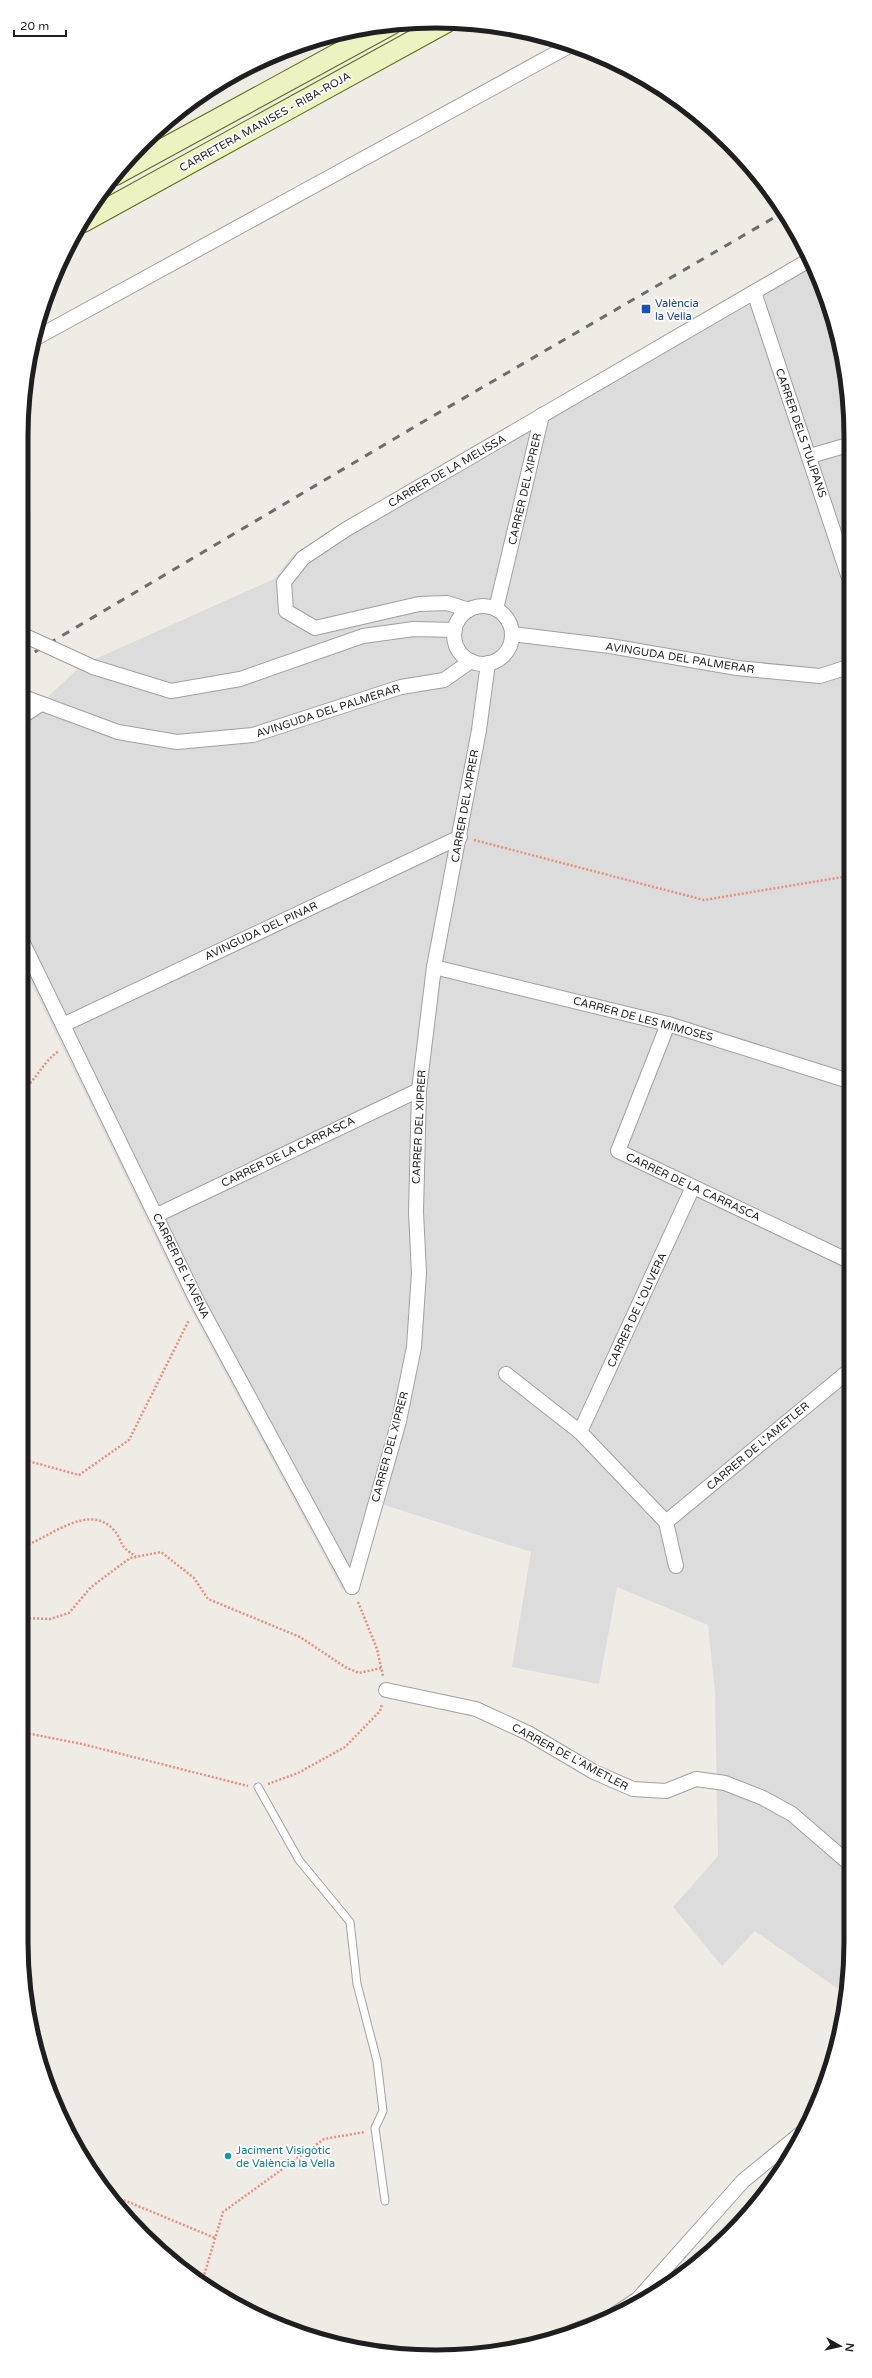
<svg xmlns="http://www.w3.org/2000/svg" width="872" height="2378" font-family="'Varela Round',sans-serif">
<rect width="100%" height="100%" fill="#efece6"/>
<!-- residential -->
<path fill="#dddcdc" d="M 808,252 L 837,328 L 847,382 L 851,1942 L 844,1993 L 755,1931 L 722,1966 L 673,1907 L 718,1856 L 715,1692 L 708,1625 L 617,1587 L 599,1684 L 512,1667 L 531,1552 L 369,1500 L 343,1591 L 187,1303 L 21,962 L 21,715 L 38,706 L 82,665 L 274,579 L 293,555 L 336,527 Z"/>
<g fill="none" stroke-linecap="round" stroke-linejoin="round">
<!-- service casing -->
<g stroke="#a0a0a0" stroke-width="9">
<path id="service" d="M 258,1787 L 299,1860 L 350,1922 L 357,1984 L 377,2061 L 383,2111 L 375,2128 L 385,2201"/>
</g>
<!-- minor casing -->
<g stroke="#a0a0a0" stroke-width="16">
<g id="minor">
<path d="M 754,292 L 848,575"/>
<path d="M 34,339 L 571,45"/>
<path d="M 810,456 L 848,445"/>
<circle cx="483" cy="635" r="29"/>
<path d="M 496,609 L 542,415"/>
<path d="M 469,610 L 447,603 L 419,604 L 315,628 L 286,611 L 284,582 L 303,558 L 345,530 L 811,259"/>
<path d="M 512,634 L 610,646 L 737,668 L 820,676 L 848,667"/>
<path d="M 93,667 L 171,691 L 240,679 L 363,636 L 414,629 L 455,630"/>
<path d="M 21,696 L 118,732 L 177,742 L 253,735 L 401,687 L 444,680 L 471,661"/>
<path d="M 21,717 L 41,704"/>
<path d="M 21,939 L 197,1301 L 352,1587"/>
<path d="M 434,967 L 668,1024 L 849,1081"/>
<path d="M 668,1024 L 618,1151 L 849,1261"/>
<path d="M 63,1025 L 460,837"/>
<path d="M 157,1215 L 419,1090"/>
<path d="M 506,1374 L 580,1432 L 666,1522 L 676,1566"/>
<path d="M 580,1432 L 693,1187"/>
<path d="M 666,1522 L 850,1370"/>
<path d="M 352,1587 L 399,1421 L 414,1347 L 419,1273 L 416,1212 L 419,1090 L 434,967 L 479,730 L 488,663"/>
<path d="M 386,1690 L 476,1709 L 528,1733 L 594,1772 L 633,1789 L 666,1791 L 696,1779 L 725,1783 L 763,1798 L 792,1814 L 851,1865"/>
<path d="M 572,2332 L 611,2317 L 638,2299 L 743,2181 L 804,2131"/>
</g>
</g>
<!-- secondary casing -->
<g stroke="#5b6a11" stroke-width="22">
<g id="secondary">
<path d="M 115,175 L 392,24"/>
<path d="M 83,222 L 447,22"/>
</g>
</g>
<!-- path -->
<g stroke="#ea8f7c" stroke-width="2.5" stroke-dasharray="2 2" stroke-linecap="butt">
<path d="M 474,840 L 704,900 L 849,876"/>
<path d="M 21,1091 C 37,1080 43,1061 59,1051"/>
<path d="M 21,1459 L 79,1475 L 129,1440 L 189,1320"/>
<path d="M 21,1547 C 47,1540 87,1502 113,1529 C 124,1541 117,1546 136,1556"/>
<path d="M 358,1602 L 377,1649 L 383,1676"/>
<path d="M 21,1618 L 50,1619 L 69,1613 L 91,1587 L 130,1558 L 161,1552 L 194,1578 L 208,1599 L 300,1637 L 345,1667 L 359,1673 L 381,1668"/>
<path d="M 21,1732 L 82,1744 L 248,1786"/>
<path d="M 268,1784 L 298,1773 L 345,1747 L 380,1711 L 382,1704"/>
<path d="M 109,2194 L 215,2238"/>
<path d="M 202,2282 L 223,2212 L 324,2139 L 365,2132"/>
</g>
<!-- service -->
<use href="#service" stroke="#fff" stroke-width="7"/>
<!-- minor -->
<use href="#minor" stroke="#fff" stroke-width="14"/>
<!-- secondary -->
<use href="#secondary" stroke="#edf2c1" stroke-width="20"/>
<!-- rail -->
<path stroke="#6d6d6d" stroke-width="3" stroke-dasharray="8 8" stroke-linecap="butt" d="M 21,660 L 421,423 L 782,213"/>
<!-- minor-bridge casing -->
<g stroke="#a0a0a0" stroke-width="16" stroke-linecap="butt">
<path id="minor-bridge" d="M 21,634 L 93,667"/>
</g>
<!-- minor-bridge -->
<use href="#minor-bridge" stroke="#fff" stroke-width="14"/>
</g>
<!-- markers -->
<rect fill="#1a4fb4" stroke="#fff" stroke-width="1.5" x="641" y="304" width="10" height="10" rx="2"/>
<circle fill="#0f9aa8" stroke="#fff" stroke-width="1.5" cx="228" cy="2156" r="4"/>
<g text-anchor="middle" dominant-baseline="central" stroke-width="3.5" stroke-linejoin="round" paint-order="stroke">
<!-- street labels -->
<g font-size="11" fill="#1f1f1f" stroke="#fff">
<text transform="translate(265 122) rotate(-29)">CARRETERA MANISES - RIBA-ROJA</text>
<text transform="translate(801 433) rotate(71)">CARRER DELS TULIPANS</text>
<text transform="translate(447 471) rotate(-30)">CARRER DE LA MELISSA</text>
<text transform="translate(525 489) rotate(-77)">CARRER DEL XIPRER</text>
<text transform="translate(680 658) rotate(9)">AVINGUDA DEL PALMERAR</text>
<text transform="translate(328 711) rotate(-18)">AVINGUDA DEL PALMERAR</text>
<text transform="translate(465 806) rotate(-80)">CARRER DEL XIPRER</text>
<text transform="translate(261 931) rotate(-25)">AVINGUDA DEL PINAR</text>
<text transform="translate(643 1019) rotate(15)">CARRER DE LES MIMOSES</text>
<text transform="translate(419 1127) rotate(-87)">CARRER DEL XIPRER</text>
<text transform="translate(288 1152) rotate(-26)">CARRER DE LA CARRASCA</text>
<text transform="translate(693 1187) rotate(25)">CARRER DE LA CARRASCA</text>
<text transform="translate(181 1266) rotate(64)">CARRER DE L'AVENA</text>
<text transform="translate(637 1310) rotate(-65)">CARRER DE L'OLIVERA</text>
<text transform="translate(758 1446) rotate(-40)">CARRER DE L'AMETLER</text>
<text transform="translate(390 1447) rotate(-75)">CARRER DEL XIPRER</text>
<text transform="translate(570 1757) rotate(28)">CARRER DE L'AMETLER</text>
</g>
<!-- transit labels -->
<g font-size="11" fill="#164399" stroke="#fff" text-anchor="start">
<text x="655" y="303">València<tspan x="655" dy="13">la Vella</tspan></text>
</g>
<!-- culture labels -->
<g font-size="11" fill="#0d838f" stroke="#fff" text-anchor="start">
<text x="236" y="2150">Jaciment Visigòtic<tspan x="236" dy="13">de València la Vella</tspan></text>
</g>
</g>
<!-- crop -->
<path d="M0 0H872V2378H0ZM436 28H436A408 408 0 0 1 844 436V1942A408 408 0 0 1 436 2350H436A408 408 0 0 1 28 1942V436A408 408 0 0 1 436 28Z" fill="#fff" fill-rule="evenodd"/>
<path fill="none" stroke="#1f1f1f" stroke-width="5" d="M436 28H436A408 408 0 0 1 844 436V1942A408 408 0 0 1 436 2350H436A408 408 0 0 1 28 1942V436A408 408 0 0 1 436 28Z"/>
<!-- north arrow -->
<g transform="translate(840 2346) rotate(98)" stroke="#ffffff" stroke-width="3" paint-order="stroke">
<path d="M0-3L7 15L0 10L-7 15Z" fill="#1f1f1f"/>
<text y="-6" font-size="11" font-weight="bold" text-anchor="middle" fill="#1f1f1f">N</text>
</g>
<!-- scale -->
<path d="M14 30v6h52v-6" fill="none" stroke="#1f1f1f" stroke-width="2"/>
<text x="20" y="30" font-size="12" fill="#1f1f1f" stroke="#ffffff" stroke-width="3" paint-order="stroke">20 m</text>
</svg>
